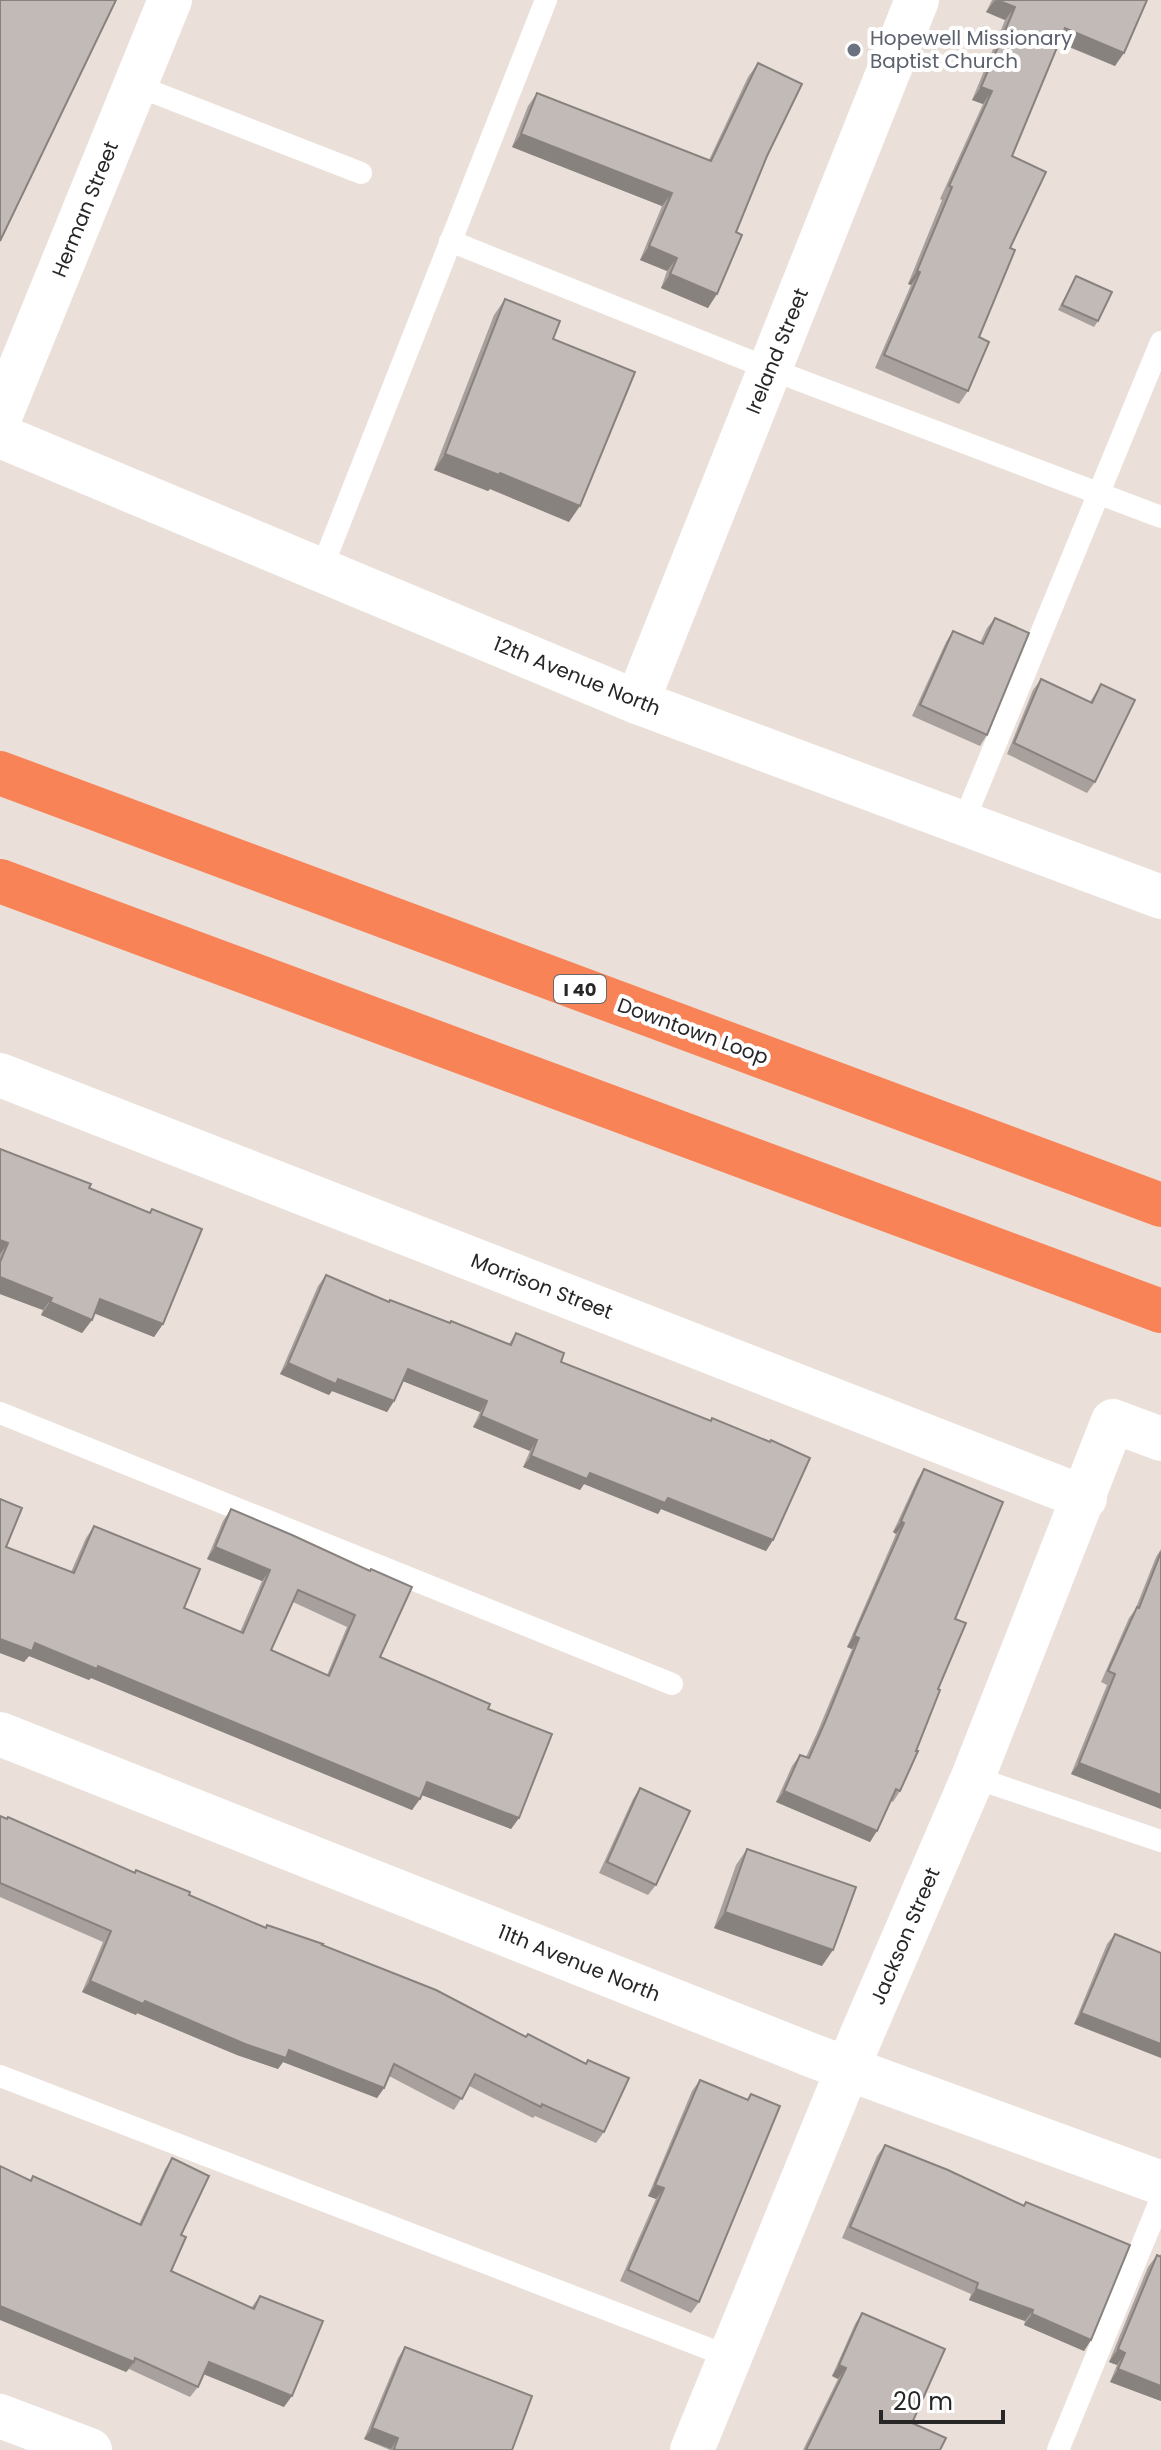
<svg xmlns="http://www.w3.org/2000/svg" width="1161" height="2450" font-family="Poppins,sans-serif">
<rect width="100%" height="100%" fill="#eae0d9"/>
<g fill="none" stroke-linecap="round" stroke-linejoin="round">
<!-- lane -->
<g stroke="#fff" stroke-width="22">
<path d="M 135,85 L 361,173"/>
<path d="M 450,241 L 770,369 L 1161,517"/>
<path d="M 321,570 L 546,0"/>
<path d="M 963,823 L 1161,342"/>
<path d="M 0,1413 L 672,1684"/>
<path d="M 973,1777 L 1161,1841"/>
<path d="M 0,2076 L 730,2357"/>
<path d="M 1058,2450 L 1161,2199"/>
</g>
<!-- street -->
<g stroke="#fff" stroke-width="44">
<path d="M 0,417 L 170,0"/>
<path d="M 637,702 L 917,0"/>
<path d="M 0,1075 L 1085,1498"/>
<path d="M 0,1734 L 816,2057 L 1161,2183"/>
<path d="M 0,2416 L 90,2450"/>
<path d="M 692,2450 L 862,2034 L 973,1777 L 1113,1421 L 1161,1439"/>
</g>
<!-- secondary -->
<path stroke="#fff" stroke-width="44" d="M 0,436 L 637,702 L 1161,897"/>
<!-- highway -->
<g stroke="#f78357" stroke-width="44">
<path d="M 0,773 L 1161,1205"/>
<path d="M 0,881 L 1161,1311"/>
</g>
</g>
<!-- wall -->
<g fill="#a7a09d" fill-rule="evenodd">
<path d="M 992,0 L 1147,0 L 1115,66 L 1059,43 L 1012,156 L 1010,248 L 979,337 L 968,391 L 959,404 L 875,368 L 911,285 L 908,284 L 942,200 L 940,199 L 983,104 L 972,100 L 1005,20 L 986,12 Z"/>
<path d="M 758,63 L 767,156 L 736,232 L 708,308 L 661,288 L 667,271 L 640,260 L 662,206 L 512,147 L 528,106 L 537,93 L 709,160 L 748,77 Z"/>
<path d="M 1076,276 L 1098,321 L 1094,327 L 1058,310 Z"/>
<path d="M 505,299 L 553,339 L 569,522 L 490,489 L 488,491 L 434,470 L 494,315 Z"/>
<path d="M 995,618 L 987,735 L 980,746 L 912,716 L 946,642 L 953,631 L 980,643 L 987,628 Z"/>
<path d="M 1041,679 L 1090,702 L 1101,684 L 1095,782 L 1087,793 L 1007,754 L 1033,690 Z"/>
<path d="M 0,1149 L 149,1213 L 152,1209 L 163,1324 L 154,1337 L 94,1313 L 92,1320 L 82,1333 L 41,1315 L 43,1310 L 0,1294 Z"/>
<path d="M 326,1275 L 389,1302 L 509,1344 L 516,1333 L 561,1362 L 773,1540 L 766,1551 L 661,1509 L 658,1514 L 584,1484 L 580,1490 L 523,1467 L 530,1451 L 473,1427 L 480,1412 L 403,1381 L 394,1401 L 387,1412 L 332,1391 L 329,1395 L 280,1374 L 318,1286 Z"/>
<path d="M 924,1469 L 955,1619 L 938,1689 L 900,1791 L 893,1802 L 891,1801 L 870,1842 L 776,1802 L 792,1766 L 800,1755 L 806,1757 L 817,1733 L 852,1649 L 847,1647 L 896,1534 L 893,1532 L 917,1480 Z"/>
<path d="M 0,1499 L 6,1547 L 71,1572 L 86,1538 L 94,1526 L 184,1608 L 240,1632 L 262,1581 L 207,1559 L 223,1521 L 231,1509 L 370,1571 L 380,1657 L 488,1709 L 519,1818 L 511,1829 L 422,1795 L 412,1810 L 91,1678 L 89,1680 L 29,1656 L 24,1662 L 0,1653 ZM 293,1602 L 347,1627 L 327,1675 L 271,1650 Z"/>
<path d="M 1161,1549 L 1161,1809 L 1071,1774 L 1107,1685 L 1101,1682 L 1129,1618 L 1135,1610 L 1156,1557 Z"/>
<path d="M 640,1788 L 656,1885 L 648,1895 L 599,1873 L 633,1799 Z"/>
<path d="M 0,1816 L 265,1928 L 267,1925 L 322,1945 L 586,2063 L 588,2060 L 604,2132 L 596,2143 L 535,2116 L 533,2118 L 469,2086 L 454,2110 L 389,2076 L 384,2088 L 377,2098 L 283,2062 L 278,2069 L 237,2055 L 137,2013 L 136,2015 L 82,1992 L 103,1942 L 0,1897 Z"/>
<path d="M 747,1849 L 822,1966 L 714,1928 L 736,1865 Z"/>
<path d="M 1115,1934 L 1161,1953 L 1074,2024 L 1107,1944 Z"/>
<path d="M 700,2080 L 747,2100 L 751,2094 L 699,2302 L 691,2313 L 620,2281 L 656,2199 L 648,2196 L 692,2091 Z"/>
<path d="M 885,2145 L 1023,2205 L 1026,2202 L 1091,2340 L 1084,2351 L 1024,2325 L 1025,2321 L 969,2300 L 971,2294 L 842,2238 L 877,2156 Z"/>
<path d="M 172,2158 L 181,2235 L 171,2271 L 251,2308 L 260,2296 L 284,2407 L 203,2374 L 198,2387 L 190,2397 L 129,2369 L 126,2372 L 30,2180 L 33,2176 L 139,2224 L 165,2169 Z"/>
<path d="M 1161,2254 L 1161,2401 L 1110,2382 L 1117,2365 L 1109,2362 L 1148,2267 L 1157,2255 L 1159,2256 Z"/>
<path d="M 862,2313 L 912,2423 L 940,2450 L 803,2450 L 838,2379 L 832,2376 L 855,2324 Z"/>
<path d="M 405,2347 L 512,2450 L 390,2450 L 364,2439 L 398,2358 Z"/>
</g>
<!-- shaded-wall -->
<g fill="#88827f">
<path d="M 995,0 L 1015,7 L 1005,20 L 986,12 Z"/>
<path d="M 1065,28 L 1124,53 L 1115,66 L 1056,41 Z"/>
<path d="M 981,87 L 992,91 L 983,104 L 972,100 Z"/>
<path d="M 521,134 L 672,193 L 662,206 L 512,147 Z"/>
<path d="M 649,246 L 677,258 L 667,271 L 640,260 Z"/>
<path d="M 917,271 L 920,272 L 911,285 L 908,284 Z"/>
<path d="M 670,274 L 717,294 L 708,308 L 661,288 Z"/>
<path d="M 445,454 L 500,473 L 580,506 L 569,522 L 490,489 L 488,491 L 434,470 Z"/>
<path d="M 0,1240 L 8,1243 L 0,1254 Z"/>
<path d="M 0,1277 L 52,1298 L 43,1310 L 0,1294 Z"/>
<path d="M 100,1299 L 163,1324 L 154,1337 L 91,1312 Z"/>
<path d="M 50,1302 L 92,1320 L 82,1333 L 41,1315 Z"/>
<path d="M 288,1363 L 338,1379 L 394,1401 L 387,1412 L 332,1391 L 329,1395 L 280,1374 Z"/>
<path d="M 408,1369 L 487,1401 L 480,1412 L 400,1380 Z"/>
<path d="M 481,1416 L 537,1440 L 530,1451 L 473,1427 Z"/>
<path d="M 531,1456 L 590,1473 L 668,1498 L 773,1540 L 766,1551 L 661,1509 L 658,1514 L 584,1484 L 580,1490 L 523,1467 Z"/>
<path d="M 901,1521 L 904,1523 L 896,1534 L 893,1532 Z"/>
<path d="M 215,1547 L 270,1570 L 262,1581 L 207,1559 Z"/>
<path d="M 854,1636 L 859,1638 L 852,1649 L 847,1647 Z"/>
<path d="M 0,1639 L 35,1643 L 98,1666 L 420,1799 L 412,1810 L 91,1678 L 89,1680 L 29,1656 L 24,1662 L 0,1653 Z"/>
<path d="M 1079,1763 L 1161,1795 L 1161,1809 L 1071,1774 Z"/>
<path d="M 427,1782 L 519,1818 L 511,1829 L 419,1794 Z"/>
<path d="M 784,1791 L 877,1831 L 870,1842 L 776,1802 Z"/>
<path d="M 725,1912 L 833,1950 L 822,1966 L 714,1928 Z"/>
<path d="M 90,1981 L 289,2050 L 384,2088 L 377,2098 L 283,2062 L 278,2069 L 237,2055 L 137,2013 L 136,2015 L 82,1992 Z"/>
<path d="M 1081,2013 L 1161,2044 L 1161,2058 L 1074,2024 Z"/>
<path d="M 655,2185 L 664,2188 L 656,2199 L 648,2196 Z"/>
<path d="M 976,2289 L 1033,2310 L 1025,2321 L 969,2300 Z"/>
<path d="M 0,2306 L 134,2362 L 126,2372 L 0,2320 Z"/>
<path d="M 1032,2314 L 1091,2340 L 1084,2351 L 1024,2325 Z"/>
<path d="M 1118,2349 L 1125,2353 L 1117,2365 L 1109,2362 Z"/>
<path d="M 209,2362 L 292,2396 L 284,2407 L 201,2373 Z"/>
<path d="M 839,2365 L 846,2368 L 838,2379 L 832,2376 Z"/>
<path d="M 1118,2369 L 1161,2386 L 1161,2401 L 1110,2382 Z"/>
<path d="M 372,2428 L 398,2438 L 391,2449 L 364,2439 Z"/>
</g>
<!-- building -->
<g fill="#c2bab6" stroke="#88827f" stroke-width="2" fill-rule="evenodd">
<path d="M 0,0 L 116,0 L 0,241 Z"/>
<path d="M 997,0 L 1147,0 L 1124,53 L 1065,28 L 1012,156 L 1046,172 L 1010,248 L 1015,250 L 979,337 L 989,342 L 968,391 L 884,355 L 920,272 L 917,271 L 952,187 L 949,186 L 992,91 L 981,87 L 1015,7 Z"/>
<path d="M 758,63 L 802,84 L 767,156 L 736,232 L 742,235 L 717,294 L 670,274 L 677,258 L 649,246 L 672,193 L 521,134 L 537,93 L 711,161 Z"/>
<path d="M 1076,276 L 1112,292 L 1098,321 L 1062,305 Z"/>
<path d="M 505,299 L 560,321 L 553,339 L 635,372 L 580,506 L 500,473 L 499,475 L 445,454 Z"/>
<path d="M 995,618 L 1029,633 L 987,735 L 920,705 L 953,631 L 983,644 Z"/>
<path d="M 1041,679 L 1092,703 L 1101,684 L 1135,700 L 1095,782 L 1014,743 Z"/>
<path d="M 0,1149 L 91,1184 L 89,1188 L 150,1213 L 152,1209 L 202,1229 L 163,1324 L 100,1299 L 92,1320 L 50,1302 L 52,1298 L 0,1277 L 0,1262 L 8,1243 L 0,1240 Z"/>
<path d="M 326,1275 L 389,1302 L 390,1300 L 450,1323 L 451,1321 L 511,1345 L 516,1333 L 564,1353 L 561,1362 L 711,1421 L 712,1418 L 770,1442 L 771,1440 L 810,1458 L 773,1540 L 668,1498 L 665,1503 L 590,1473 L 587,1479 L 531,1456 L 537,1440 L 481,1416 L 487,1401 L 408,1369 L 394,1401 L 338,1379 L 336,1384 L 288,1363 Z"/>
<path d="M 924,1469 L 1003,1502 L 955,1619 L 966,1623 L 938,1689 L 940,1690 L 916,1751 L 918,1751 L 900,1791 L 896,1789 L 877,1831 L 784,1791 L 800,1755 L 809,1758 L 825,1722 L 859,1638 L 854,1636 L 904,1523 L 901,1521 Z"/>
<path d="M 0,1499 L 22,1508 L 6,1547 L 74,1573 L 94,1526 L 200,1569 L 184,1608 L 243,1633 L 270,1570 L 215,1547 L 231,1509 L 292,1535 L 370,1571 L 371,1569 L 412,1587 L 380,1657 L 490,1704 L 488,1709 L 552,1734 L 519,1818 L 427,1782 L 420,1799 L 98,1666 L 97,1669 L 35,1643 L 32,1651 L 0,1639 ZM 298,1590 L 355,1615 L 329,1676 L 271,1650 Z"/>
<path d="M 1161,1552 L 1161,1795 L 1079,1763 L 1115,1674 L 1108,1671 L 1137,1607 L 1139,1608 Z"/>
<path d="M 640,1788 L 690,1811 L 656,1885 L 607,1862 Z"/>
<path d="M 0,1816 L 7,1819 L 8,1817 L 135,1873 L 136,1870 L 190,1892 L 189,1895 L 266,1928 L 267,1925 L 323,1944 L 322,1945 L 436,1990 L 526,2037 L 528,2034 L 586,2064 L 588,2060 L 629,2078 L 604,2132 L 542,2104 L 541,2107 L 475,2074 L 462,2099 L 394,2064 L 384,2088 L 289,2050 L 286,2058 L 245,2044 L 145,2001 L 143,2004 L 90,1981 L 111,1931 L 0,1883 Z"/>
<path d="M 747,1849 L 856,1887 L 833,1950 L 725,1912 Z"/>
<path d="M 1115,1934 L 1161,1953 L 1161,2044 L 1081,2013 Z"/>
<path d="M 700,2080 L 748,2100 L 751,2094 L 780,2106 L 699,2302 L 628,2270 L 664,2188 L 655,2185 Z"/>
<path d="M 885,2145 L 948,2170 L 1024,2206 L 1026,2202 L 1130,2245 L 1091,2340 L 1032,2314 L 1033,2310 L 976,2289 L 978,2283 L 850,2227 Z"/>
<path d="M 172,2158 L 209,2176 L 181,2235 L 186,2237 L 171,2271 L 254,2309 L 260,2296 L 323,2321 L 292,2396 L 209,2362 L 198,2387 L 135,2358 L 134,2362 L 0,2306 L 0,2166 L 31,2181 L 33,2176 L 141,2225 Z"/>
<path d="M 1157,2255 L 1161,2257 L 1161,2386 L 1118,2369 L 1125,2353 L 1118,2349 Z"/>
<path d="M 862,2313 L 945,2349 L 912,2423 L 946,2438 L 940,2450 L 806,2450 L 846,2368 L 839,2365 Z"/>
<path d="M 405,2347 L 532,2396 L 512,2450 L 396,2450 L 394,2449 L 398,2438 L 372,2428 Z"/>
</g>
<!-- markers -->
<circle fill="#6b7280" stroke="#fff" stroke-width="3" cx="854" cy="50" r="8"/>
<g text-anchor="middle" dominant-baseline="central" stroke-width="8" stroke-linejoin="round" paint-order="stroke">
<!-- shield labels -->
<rect fill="#fff" stroke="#686868" stroke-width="2" x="554" y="975" width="52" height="28" rx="6"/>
<g font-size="18" font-weight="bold" fill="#272727">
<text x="580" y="989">I 40</text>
</g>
<!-- worship labels -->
<g font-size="20" fill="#5b616d" stroke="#fff" text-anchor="start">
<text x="870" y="38">Hopewell Missionary<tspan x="870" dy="23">Baptist Church</tspan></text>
</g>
<!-- street labels -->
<g font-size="20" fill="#272727" stroke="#fff">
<text transform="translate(85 209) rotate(-68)">Herman Street</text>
<text transform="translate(777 351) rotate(-68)">Ireland Street</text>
<text transform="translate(577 676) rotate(22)">12th Avenue North</text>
<text transform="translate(693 1031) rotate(20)">Downtown Loop</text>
<text transform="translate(542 1286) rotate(21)">Morrison Street</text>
<text transform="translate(905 1936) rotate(-67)">Jackson Street</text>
<text transform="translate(579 1963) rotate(22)">11th Avenue North</text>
</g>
</g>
<!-- scale -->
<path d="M881 2410v12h122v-12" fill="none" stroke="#272727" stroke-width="4"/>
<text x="893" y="2410" font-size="24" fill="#272727" stroke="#ffffff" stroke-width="6" paint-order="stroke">20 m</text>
</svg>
